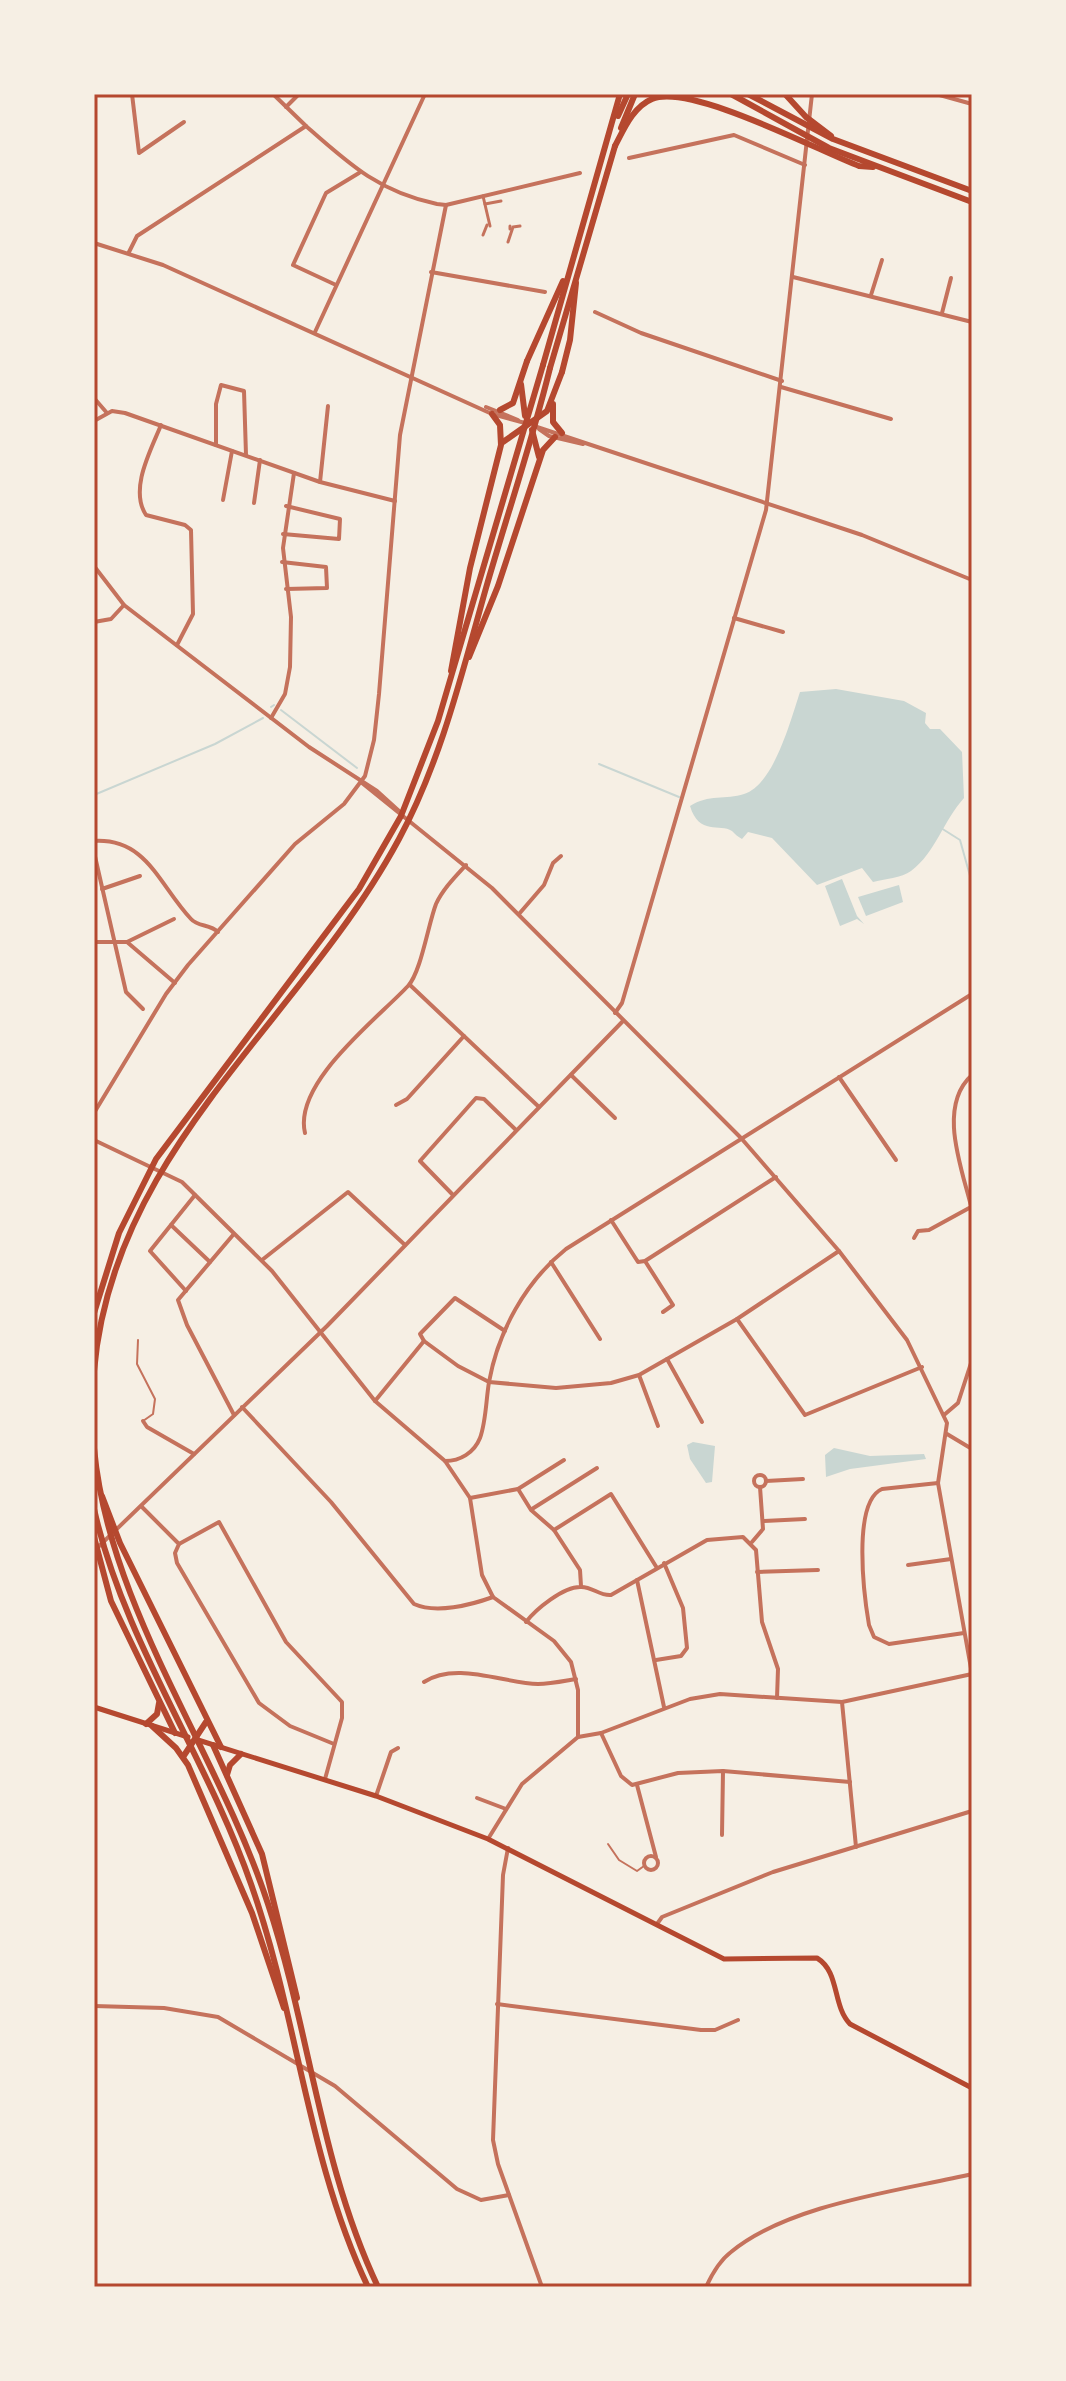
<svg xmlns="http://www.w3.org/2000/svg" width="1066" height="2381" font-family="'Titillium Web',sans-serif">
<rect width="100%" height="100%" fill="#f6efe4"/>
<!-- water -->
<g fill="#c9d6d2">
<path d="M 836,689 L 904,701 L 926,713 L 925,723 L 930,729 L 940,729 L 962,752 L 964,798 C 943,821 936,852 911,871 C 902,878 884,879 873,882 L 862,868 L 817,885 L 772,838 L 748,832 L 742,839 C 738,837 735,834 732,831 C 720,823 699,836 690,806 C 708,794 726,800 744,794 C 774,785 791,719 800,692 Z"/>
<path d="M 842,879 L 857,916 L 864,924 L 857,919 L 840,926 L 825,886 Z"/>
<path d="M 899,885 L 903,902 L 866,916 L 858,897 Z"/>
<path d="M 693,1442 L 715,1446 L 712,1482 L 706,1483 L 690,1459 L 687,1445 Z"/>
<path d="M 834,1448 L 870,1456 L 924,1454 L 926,1459 L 850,1469 L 826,1477 L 825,1455 Z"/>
</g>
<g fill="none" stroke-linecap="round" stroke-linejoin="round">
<!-- stream -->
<g stroke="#c9d6d2" stroke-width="2">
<path d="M 271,707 L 274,705"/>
<path d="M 281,710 L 357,768"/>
<path d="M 599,764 L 679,797"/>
<path d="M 94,795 L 215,744 L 263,718"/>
<path d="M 941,828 L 960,840 L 972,883"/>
</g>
<!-- service -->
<g stroke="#c5725c" stroke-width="2">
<path d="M 138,1340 L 137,1364 L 155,1399 L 153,1414 L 143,1421"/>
<path d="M 608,1844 L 619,1860 L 637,1871 L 644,1866"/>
</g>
<!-- pedestrian -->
<g stroke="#c5725c" stroke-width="3">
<path d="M 483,196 L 490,226"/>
<path d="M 485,204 L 501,201"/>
<path d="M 510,229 L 510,226"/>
<path d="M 483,235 L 487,225"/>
<path d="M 508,242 L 513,227 L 520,226"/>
</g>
<!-- minor -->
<g stroke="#c5725c" stroke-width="4">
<path d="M 132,94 L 139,153 L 184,122"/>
<path d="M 273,94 L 306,126"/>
<path d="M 936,94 L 972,104"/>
<path d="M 286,107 L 299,94"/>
<path d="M 629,158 L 734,135 L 805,165"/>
<path d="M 129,252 L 137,236 L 306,126 C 349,164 379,192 437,204 L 446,205 L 580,173"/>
<path d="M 431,272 L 545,292"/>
<path d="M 793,277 L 972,322"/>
<path d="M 336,285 L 293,265 L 326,193 L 359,173"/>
<path d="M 871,295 L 882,260"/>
<path d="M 595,312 L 641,333 L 782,381"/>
<path d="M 942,313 L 951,278"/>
<path d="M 315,332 L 425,94"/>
<path d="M 781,387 L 891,419"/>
<path d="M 94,398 L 107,413"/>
<path d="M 94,421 L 112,411 L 125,413 L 320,482 L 395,501"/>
<path d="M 161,425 C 151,450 129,489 146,515 L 185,525 L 191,530 L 193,614 L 177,645"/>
<path d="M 216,445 L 216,404 L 221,385 L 244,391 L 246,455"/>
<path d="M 320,482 L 328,406"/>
<path d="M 223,500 L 232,451"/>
<path d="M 254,503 L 260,460"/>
<path d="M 283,534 L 339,539 L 340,519 L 286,506"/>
<path d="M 282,562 L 326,567 L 327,588 L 286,589"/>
<path d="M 94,566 L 124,605 L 309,747 L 377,791 L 399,811"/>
<path d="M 734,618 L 783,632"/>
<path d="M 94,622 L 111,619 L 124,605"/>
<path d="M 271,718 L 285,694 L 290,667 L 291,617 L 283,548 L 294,473"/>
<path d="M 362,783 L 492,888 L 741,1138 L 839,1251 L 907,1340 L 947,1423 L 938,1483 L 972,1674"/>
<path d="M 94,841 C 147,838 159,885 191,919 C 198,927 210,924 218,932"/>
<path d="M 94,852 L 126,992 L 143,1009"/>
<path d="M 102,889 L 140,876"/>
<path d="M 519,914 L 544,885 L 553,863 L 561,856"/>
<path d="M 94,942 L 127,942 L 175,983"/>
<path d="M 127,942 L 174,919"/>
<path d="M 410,985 L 539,1107"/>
<path d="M 615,1013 L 622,1003 L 766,510 L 812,94"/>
<path d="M 571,1075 L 615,1118"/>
<path d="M 972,1075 C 936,1107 963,1171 972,1210"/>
<path d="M 839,1077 L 896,1160"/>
<path d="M 396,1105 L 407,1099 L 464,1036"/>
<path d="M 94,1113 L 166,994 L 188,965 L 295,844 L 344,804 L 365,776 L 374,740 L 379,694 L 400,435 L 446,205"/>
<path d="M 305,1133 C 293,1083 376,1020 408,986 C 421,972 428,925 436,904 C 443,889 455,877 466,865"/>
<path d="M 94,1140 L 182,1182 L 272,1271 L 375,1401 L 445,1461"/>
<path d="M 453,1195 L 420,1161 L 476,1098 L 484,1099 L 516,1130"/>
<path d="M 611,1220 L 638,1262 L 645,1261 L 776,1177"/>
<path d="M 171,1225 L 210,1262"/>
<path d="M 233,1235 L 178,1300 L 187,1325 L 234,1415"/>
<path d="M 914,1238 L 918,1231 L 929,1230 L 971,1207"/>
<path d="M 262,1260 L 348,1192 L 405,1245"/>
<path d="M 645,1261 L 673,1305 L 663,1312"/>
<path d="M 551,1262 L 600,1339"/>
<path d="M 186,1291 L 150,1251 L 195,1195"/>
<path d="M 737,1319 L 805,1415 L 922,1367"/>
<path d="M 424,1341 L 420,1334 L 455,1298 L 505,1331"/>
<path d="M 667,1359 L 702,1422"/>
<path d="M 639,1375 L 658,1426"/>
<path d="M 375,1401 L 424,1341 L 458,1366 L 489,1382 L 556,1388 L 611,1383 L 639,1375 L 737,1319 L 839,1251"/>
<path d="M 242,1407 L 331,1502 L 414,1604 C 436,1614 471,1605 493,1597"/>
<path d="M 944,1415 L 958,1403 L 972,1360"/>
<path d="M 143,1421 L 147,1427 L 194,1454"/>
<path d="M 947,1434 L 972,1449"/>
<circle cx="760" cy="1481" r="6"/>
<path d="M 766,1481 L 803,1479"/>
<path d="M 938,1483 L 882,1489 C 852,1502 864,1596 869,1625 L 874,1637 L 889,1644 L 964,1633"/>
<path d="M 518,1489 L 564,1460"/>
<path d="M 470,1498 L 518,1489 L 531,1510 L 554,1530 L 611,1494 L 657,1568"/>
<path d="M 142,1507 L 179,1544 L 175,1553 L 177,1563 L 259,1703 L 290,1726 L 334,1744"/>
<path d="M 532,1509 L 597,1468"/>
<path d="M 764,1521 L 805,1519"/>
<path d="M 554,1530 L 580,1570 L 581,1586"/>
<path d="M 752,1542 L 763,1529 L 760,1487"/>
<path d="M 179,1544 L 219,1522 L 286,1642 L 342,1702 L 342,1718 L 325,1779"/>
<path d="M 94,1551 L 327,1326 L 623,1021"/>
<path d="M 908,1565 L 951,1559"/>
<path d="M 757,1572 L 818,1570"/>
<path d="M 637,1580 L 664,1707"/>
<path d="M 526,1622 C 536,1609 563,1587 580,1587 C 592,1586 599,1596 611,1595 L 707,1540 L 743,1537 L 756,1550 L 762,1622 L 778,1669 L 777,1698"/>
<path d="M 656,1660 L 681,1656 L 687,1648 L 683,1608 L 664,1563"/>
<path d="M 424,1682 C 456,1661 503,1683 538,1684 C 550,1684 564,1681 576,1679"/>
<path d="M 842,1702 L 856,1847"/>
<path d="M 601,1733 L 621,1776 L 632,1785 L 678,1773 L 723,1771 L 850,1782"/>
<path d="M 578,1737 L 578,1690 L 571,1662 L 554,1641 L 493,1597 L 482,1575 L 470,1498 L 445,1461 C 460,1461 474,1453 480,1438 C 486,1422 486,1400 489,1382 C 498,1332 525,1282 566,1249 L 972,994"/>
<path d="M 637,1785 L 656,1857"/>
<path d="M 376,1796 L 391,1752 L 398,1748"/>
<path d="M 477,1798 L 506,1809"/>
<path d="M 722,1835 L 723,1771"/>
<path d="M 488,1839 L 522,1784 L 578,1737 L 601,1733 L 690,1699 L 720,1694 L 842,1702 L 972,1674"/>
<path d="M 508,1848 L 503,1875 L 493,2140 L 498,2164 L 542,2287"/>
<circle cx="651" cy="1863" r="7"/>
<path d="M 972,1866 L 972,1933"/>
<path d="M 497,2004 L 701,2030 L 715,2030 L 738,2020"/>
<path d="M 94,2006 L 164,2008 L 218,2017 L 335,2086 L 457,2189 L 481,2200 L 509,2195"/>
<path d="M 706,2287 C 712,2274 719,2261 731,2252 C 789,2204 899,2191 972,2174"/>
</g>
<!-- tertiary -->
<g stroke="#c5725c" stroke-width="4">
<path d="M 94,243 L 163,265 L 492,414 L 525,423"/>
<path d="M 486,407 L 518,420"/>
<path d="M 534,426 L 862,535 L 972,580"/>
<path d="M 539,429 L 549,436 L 583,444"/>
<path d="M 657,1924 L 662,1917 L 773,1872 L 972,1811"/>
</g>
<!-- secondary -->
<g stroke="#b5482f" stroke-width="5">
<path d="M 94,1707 L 188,1737"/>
<path d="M 198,1740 L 376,1796 L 488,1839 L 724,1959 L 817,1958 C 840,1972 832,2005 850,2024 L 972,2088"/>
</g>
<!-- trunk -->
<g stroke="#b5482f" stroke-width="6">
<path d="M 521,384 L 525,416"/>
<path d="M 553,404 L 553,422 L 562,433"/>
<path d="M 500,410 L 513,403 L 527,361"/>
<path d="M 532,430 L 539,457"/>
<path d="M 503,442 L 547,411 L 562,372"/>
<path d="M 469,657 L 498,586 L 543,450 L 555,437"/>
<path d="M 451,671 L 470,568 L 501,445 L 500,425 L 492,414"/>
<path d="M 94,1313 L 119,1233 L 156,1159 L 359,889 L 401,816 L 438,721 L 543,365"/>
<path d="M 94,1371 C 113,1148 300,1023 399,839 C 441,761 462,673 486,588 C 507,515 532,442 550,368"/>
<path d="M 94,1448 C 109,1610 218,1751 268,1904 C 310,2031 320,2165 378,2287"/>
<path d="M 102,1496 L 120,1543 L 221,1747"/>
<path d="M 94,1509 C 124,1642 207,1757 251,1884 C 298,2017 307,2159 368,2287"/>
<path d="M 94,1537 L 111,1601 L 175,1733"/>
<path d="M 146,1724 L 157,1714 L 159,1703"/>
<path d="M 152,1726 L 176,1748 L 188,1765 L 252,1913 L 284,2008"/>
<path d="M 213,1745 L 262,1854 L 297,1998"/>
<path d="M 183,1757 L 206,1722"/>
<path d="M 227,1775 L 230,1765 L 241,1754"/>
</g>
<!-- motorway -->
<g stroke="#b5482f" stroke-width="6">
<path d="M 731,94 L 829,148 L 972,202"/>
<path d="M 748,94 L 833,139 L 972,191"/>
<path d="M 785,94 L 806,117 L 831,136"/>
<path d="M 618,116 L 628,94"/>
<path d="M 621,128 L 635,94"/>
<path d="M 615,146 C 624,129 633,107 652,99 C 690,83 817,150 859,166 L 873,167"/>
<path d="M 527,361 L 563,281"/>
<path d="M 543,365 L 620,94"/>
<path d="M 550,368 L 615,146"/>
<path d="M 562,372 L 570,340 L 576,283"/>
</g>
</g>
<!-- border -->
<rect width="1066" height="2381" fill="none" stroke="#f6efe4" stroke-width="192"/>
<rect x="96" y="96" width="874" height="2189" fill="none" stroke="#b5482f" stroke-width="3"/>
</svg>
